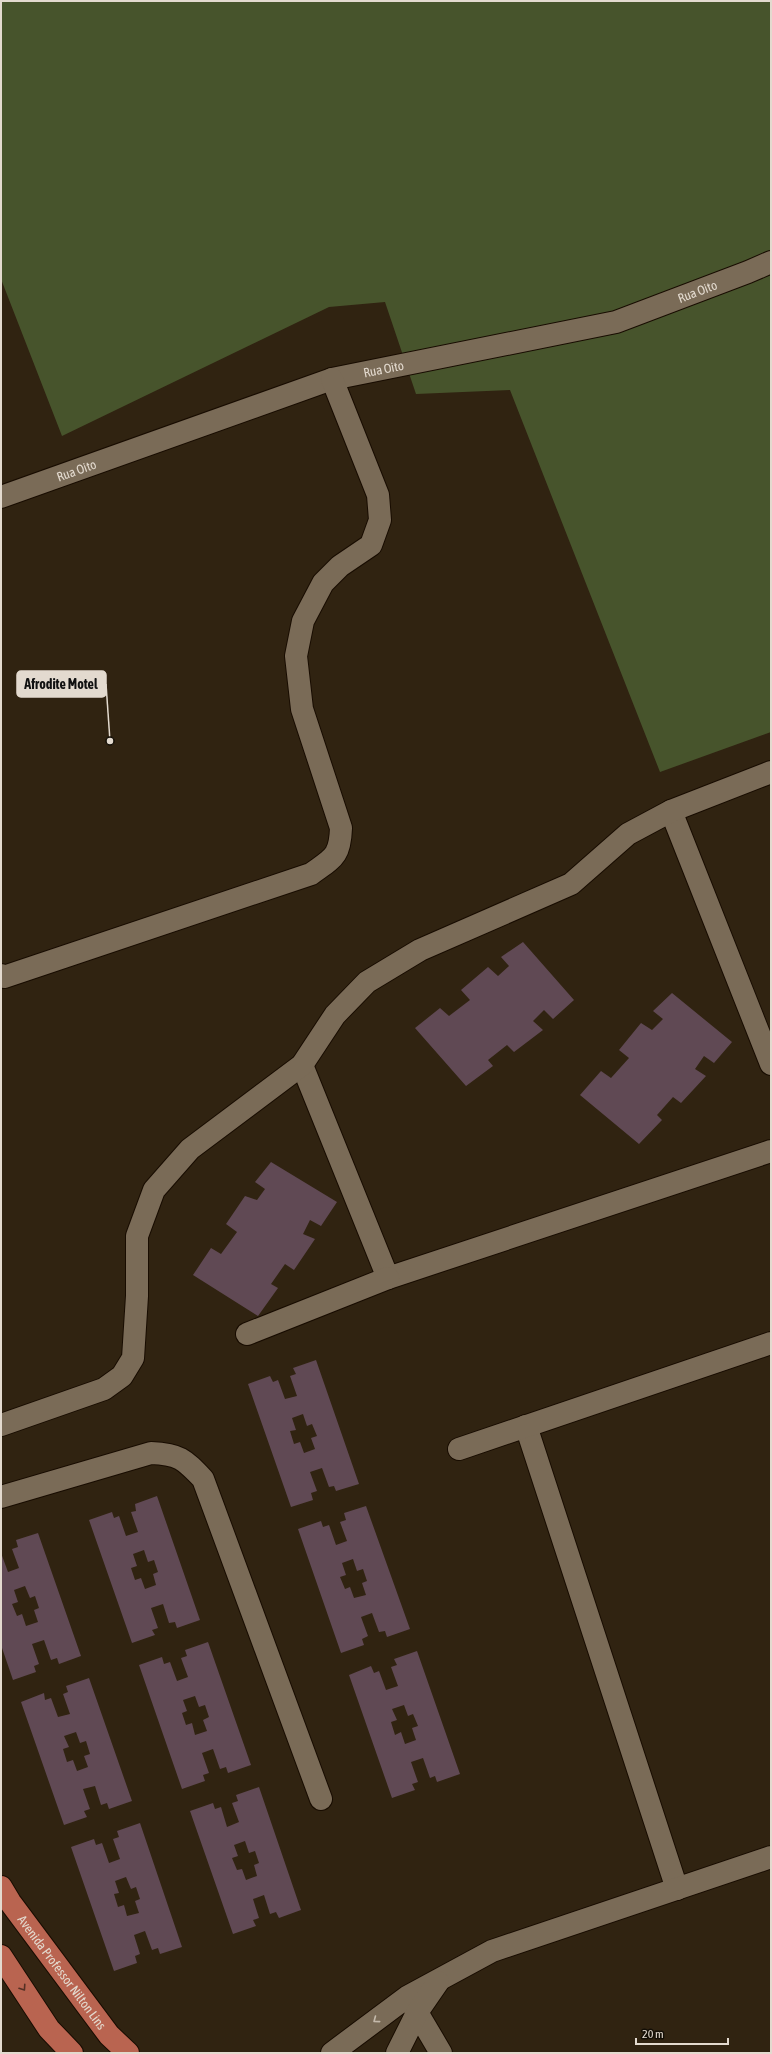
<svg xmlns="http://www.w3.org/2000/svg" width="772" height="2054" font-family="'Asap Condensed',sans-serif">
<rect width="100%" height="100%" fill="#302311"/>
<!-- forest -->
<path fill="#47542c" d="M 1,1 L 771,1 L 771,732 L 660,772 L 510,390 L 416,394 L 385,302 L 329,307 L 62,436 L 1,279 Z"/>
<!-- building -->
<g fill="#604954" fill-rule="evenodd">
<path d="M 523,942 L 574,1000 L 553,1019 L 544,1010 L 533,1021 L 543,1030 L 514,1052 L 507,1045 L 488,1060 L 493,1066 L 466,1086 L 415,1028 L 440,1008 L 449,1016 L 470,1000 L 461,990 L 488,967 L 498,976 L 509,966 L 501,957 Z"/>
<path d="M 672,993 L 732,1042 L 714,1063 L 704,1056 L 695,1069 L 706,1076 L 681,1103 L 673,1097 L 657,1115 L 662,1120 L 639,1144 L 580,1095 L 601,1071 L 611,1078 L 629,1058 L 619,1050 L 641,1023 L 652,1030 L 663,1019 L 653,1011 Z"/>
<path d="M 271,1162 L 337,1202 L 321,1226 L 310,1220 L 303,1234 L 315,1239 L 294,1270 L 285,1264 L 271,1284 L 278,1288 L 258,1316 L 193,1275 L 211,1248 L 221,1254 L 237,1232 L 226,1224 L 245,1196 L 257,1200 L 265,1189 L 255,1182 Z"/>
<path d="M 316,1360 L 359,1484 L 336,1491 L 334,1486 L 329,1487 L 322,1468 L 310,1472 L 317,1491 L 311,1493 L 313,1500 L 291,1507 L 248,1384 L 270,1376 L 273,1382 L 278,1380 L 285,1399 L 297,1396 L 290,1376 L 296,1374 L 293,1368 ZM 303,1414 L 307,1426 L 312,1424 L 317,1436 L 311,1438 L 315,1449 L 304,1453 L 300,1442 L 294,1444 L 290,1431 L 296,1430 L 292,1418 Z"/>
<path d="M 157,1496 L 200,1620 L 177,1628 L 175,1622 L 169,1623 L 163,1604 L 151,1608 L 158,1628 L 152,1630 L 155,1635 L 132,1643 L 89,1520 L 112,1512 L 114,1518 L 119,1516 L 126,1536 L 138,1532 L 131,1512 L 136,1511 L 135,1504 ZM 144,1550 L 148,1562 L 154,1560 L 158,1572 L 153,1574 L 156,1585 L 145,1589 L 141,1578 L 135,1580 L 131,1568 L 137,1566 L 133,1554 Z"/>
<path d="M 366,1506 L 410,1629 L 387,1637 L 385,1631 L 379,1632 L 372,1613 L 361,1617 L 368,1636 L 362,1639 L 364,1645 L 341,1653 L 298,1529 L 321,1521 L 323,1527 L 329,1525 L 336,1545 L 347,1541 L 340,1522 L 346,1520 L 344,1513 ZM 353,1559 L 357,1571 L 363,1569 L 367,1581 L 362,1583 L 366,1595 L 354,1598 L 350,1587 L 345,1589 L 340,1577 L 346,1575 L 342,1563 Z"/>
<path d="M 38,1533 L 81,1656 L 59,1664 L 57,1658 L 51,1660 L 44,1640 L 32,1644 L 39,1664 L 34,1666 L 36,1672 L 13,1680 L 1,1645 L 1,1553 L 8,1572 L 19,1568 L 12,1549 L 18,1547 L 16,1540 ZM 25,1586 L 30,1598 L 35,1596 L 39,1608 L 34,1610 L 38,1622 L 26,1626 L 22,1614 L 17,1616 L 12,1604 L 18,1602 L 14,1590 Z"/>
<path d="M 208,1642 L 251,1765 L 228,1773 L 226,1767 L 220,1769 L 213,1749 L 202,1753 L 209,1773 L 203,1775 L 205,1781 L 182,1789 L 139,1665 L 162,1657 L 164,1664 L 170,1662 L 177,1681 L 188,1677 L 181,1658 L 187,1656 L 185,1650 ZM 195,1696 L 199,1707 L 205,1705 L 209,1717 L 203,1720 L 207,1731 L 195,1735 L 192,1723 L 186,1725 L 182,1713 L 187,1711 L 183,1700 Z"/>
<path d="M 417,1651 L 460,1774 L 437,1782 L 435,1776 L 430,1778 L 423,1758 L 411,1762 L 418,1782 L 412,1784 L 415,1790 L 392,1798 L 349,1675 L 371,1666 L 374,1673 L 379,1671 L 386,1690 L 398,1686 L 391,1667 L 397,1665 L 394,1659 ZM 404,1705 L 408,1716 L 413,1714 L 418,1726 L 412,1728 L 416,1740 L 405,1744 L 401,1732 L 395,1735 L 391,1722 L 397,1720 L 392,1709 Z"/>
<path d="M 89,1678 L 132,1801 L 109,1809 L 107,1803 L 101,1805 L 95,1786 L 83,1789 L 90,1809 L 84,1811 L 87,1817 L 64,1825 L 21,1702 L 44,1693 L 45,1700 L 51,1698 L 58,1717 L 70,1714 L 63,1694 L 68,1692 L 66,1686 ZM 76,1732 L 80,1743 L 86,1741 L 90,1754 L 84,1756 L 88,1767 L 77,1771 L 73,1760 L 67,1762 L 63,1749 L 69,1747 L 64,1736 Z"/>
<path d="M 259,1787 L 301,1910 L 279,1918 L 276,1912 L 270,1914 L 264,1895 L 253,1899 L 259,1918 L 253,1920 L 256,1926 L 233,1934 L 190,1811 L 213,1803 L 215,1809 L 221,1807 L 227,1827 L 239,1822 L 232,1803 L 238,1801 L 236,1795 ZM 245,1841 L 249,1853 L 255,1851 L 259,1863 L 254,1865 L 257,1876 L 246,1880 L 242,1869 L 237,1870 L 232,1858 L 238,1856 L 234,1845 Z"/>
<path d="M 140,1823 L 182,1947 L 160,1954 L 158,1948 L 152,1950 L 145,1931 L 134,1935 L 140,1954 L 135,1956 L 137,1963 L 114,1971 L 71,1847 L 94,1839 L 96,1845 L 102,1843 L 109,1863 L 120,1859 L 113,1839 L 119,1837 L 117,1831 ZM 126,1877 L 131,1889 L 136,1887 L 140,1899 L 135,1901 L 139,1913 L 127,1916 L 124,1905 L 118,1907 L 114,1894 L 119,1893 L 115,1881 Z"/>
</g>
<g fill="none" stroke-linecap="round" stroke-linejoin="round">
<!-- minor casing -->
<g stroke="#180c00" stroke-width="24">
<g id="minor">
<path id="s1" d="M 1,497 L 332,379 L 616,322 L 748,272 L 771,262"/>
<path d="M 671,811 L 771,1064"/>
<path d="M 1,975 L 4,977 L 311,874 C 333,858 340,857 341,828 L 302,709 L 296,656 L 303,621 L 323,583 L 340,566 L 371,545 L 380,520 L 378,495 L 332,379"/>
<path d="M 302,1065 L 388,1278 L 771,1151"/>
<path d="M 247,1334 L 388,1278"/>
<path d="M 1,1425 L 104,1389 L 122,1376 L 133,1358 L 137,1296 L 137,1236 L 154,1190 L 190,1149 L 302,1065 L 335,1015 L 367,982 L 420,950 L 571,884 L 628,834 L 671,811 L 771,772"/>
<path d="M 526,1426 L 677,1889"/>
<path d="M 459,1449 L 771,1343"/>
<path d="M 1,1497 L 151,1453 C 179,1454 184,1459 203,1479 L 321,1799"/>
<path d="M 411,2002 L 441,2053"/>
<path d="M 332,2053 L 407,1997 L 492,1951 L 771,1857"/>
<path d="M 397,2053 L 418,2011 L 438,1982"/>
</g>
</g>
<!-- major casing -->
<g stroke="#180c00" stroke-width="24">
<g id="major">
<path id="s2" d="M 1,1887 L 10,1902 L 109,2035 L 128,2053"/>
<path d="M 1,1956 L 49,2029 L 72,2053"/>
</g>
</g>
<!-- minor -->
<use href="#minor" stroke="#7a6b57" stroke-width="22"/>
<!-- major -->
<use href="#major" stroke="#b96450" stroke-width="22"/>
</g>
<!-- one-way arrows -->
<defs><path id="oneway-chevron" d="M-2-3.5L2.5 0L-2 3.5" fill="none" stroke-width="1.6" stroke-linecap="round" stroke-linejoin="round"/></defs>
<use stroke="#553024" href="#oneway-chevron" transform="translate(23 1988) rotate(56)"/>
<use stroke="#c4b9ab" href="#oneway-chevron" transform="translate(376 2020) rotate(143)"/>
<g text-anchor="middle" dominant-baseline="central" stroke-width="3" stroke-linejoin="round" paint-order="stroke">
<!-- street labels -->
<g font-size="13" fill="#e3dacf" stroke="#130e06">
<text stroke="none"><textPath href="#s1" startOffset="728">Rua Oito</textPath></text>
<text stroke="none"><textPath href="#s1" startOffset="404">Rua Oito</textPath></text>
<text stroke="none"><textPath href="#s1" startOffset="80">Rua Oito</textPath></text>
<text stroke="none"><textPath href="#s2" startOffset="105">Avenida Professor Nilton Lins</textPath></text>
</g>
</g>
<!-- callouts -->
<path fill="none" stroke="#e3dacf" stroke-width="1.5" d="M110 741L106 684"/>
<circle fill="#e3dacf" stroke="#130e06" stroke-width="1.5" cx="110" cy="741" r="4"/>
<rect fill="#e3dacf" stroke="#e3dacf" stroke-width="1.5" x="17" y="671" width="89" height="26" rx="4"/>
<g font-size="14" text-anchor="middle" font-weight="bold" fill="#111">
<text x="61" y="689">Afrodite Motel</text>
</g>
<!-- border -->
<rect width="772" height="2054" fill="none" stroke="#e3dacf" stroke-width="4"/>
<!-- scale -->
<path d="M636 2038v6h92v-6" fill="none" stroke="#e3dacf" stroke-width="2"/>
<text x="642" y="2038" font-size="12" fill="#e3dacf" stroke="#130e06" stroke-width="3" paint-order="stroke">20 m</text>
</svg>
